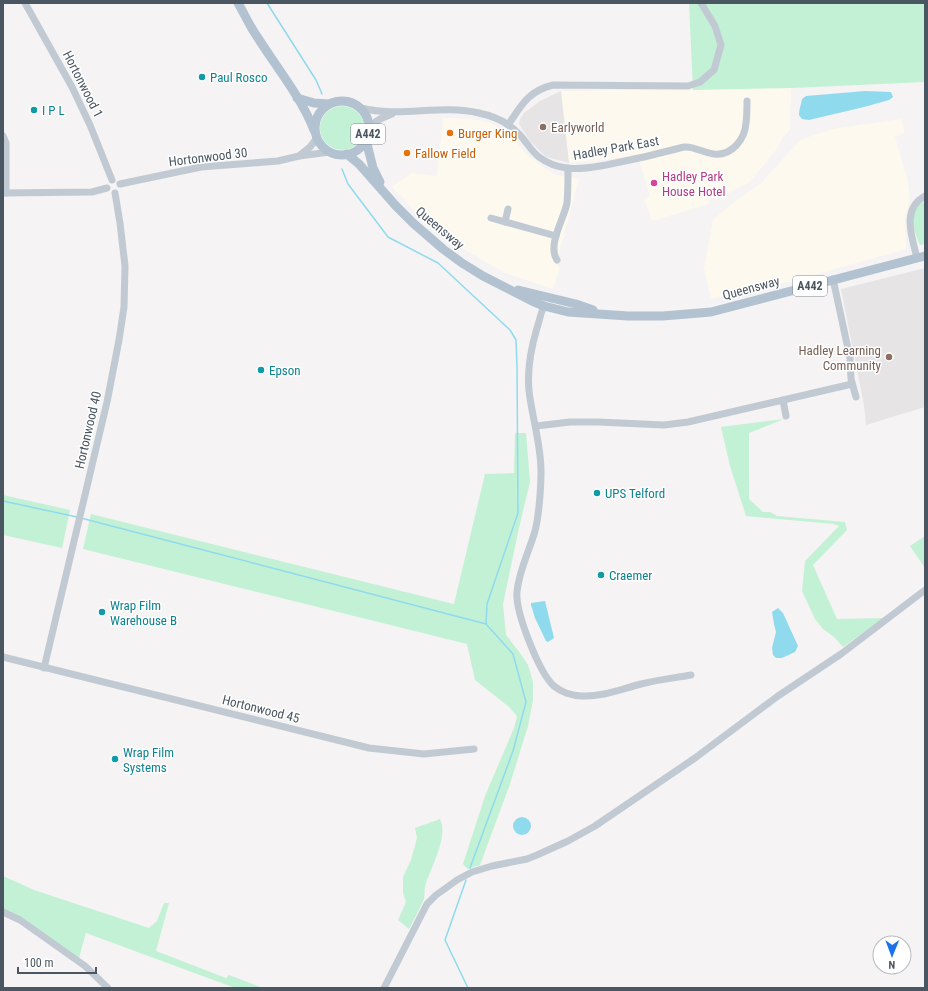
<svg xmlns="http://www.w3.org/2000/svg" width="928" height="991" font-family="'Roboto Condensed',sans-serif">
<rect width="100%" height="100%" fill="#f5f3f3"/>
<!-- commercial -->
<g fill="#fdf9ef">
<path d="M 791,88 L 790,130 L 784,136 L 776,150 L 750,182 L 717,199 L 709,197 L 709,204 L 652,221 L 644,199 L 650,196 L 637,154 L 628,157 L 594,161 L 569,163 L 561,91 Z"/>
<path d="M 443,118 L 472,119 L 491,123 L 512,136 L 526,154 L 546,169 L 556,175 L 579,179 L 556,264 L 560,267 L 553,289 L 505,273 L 467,251 L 444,236 L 423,219 L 392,187 L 411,173 L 437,176 Z"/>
<path d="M 901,119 L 905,132 L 895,137 L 908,181 L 910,201 L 905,218 L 906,249 L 793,281 L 711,299 L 704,268 L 713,220 L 730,205 L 762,182 L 800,140 L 832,129 Z"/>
</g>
<!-- education -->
<g fill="#e6e4e5">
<path d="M 561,91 L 569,163 L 546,157 L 530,141 L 519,124 L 520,119 L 524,113 L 540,101 Z"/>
<path d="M 925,268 L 925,407 L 866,425 L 864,405 L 841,289 Z"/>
</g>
<!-- green -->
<g fill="#c3f1d5">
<path d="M 689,3 L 925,3 L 925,82 L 791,88 L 693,90 Z"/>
<circle cx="342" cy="128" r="22"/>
<path d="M 925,201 L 925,244 L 920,245 C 913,229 907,210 925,201 Z"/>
<path d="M 784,419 L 749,433 L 749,499 L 763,512 L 770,512 L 777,516 L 845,522 L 847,530 L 813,565 L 837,619 L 884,618 L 843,647 L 834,637 L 823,629 L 815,619 L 802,591 L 805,561 L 839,526 L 833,524 L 746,516 L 730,466 L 721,427 Z"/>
<path d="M 515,433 L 526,433 L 530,482 L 519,528 L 503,604 L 506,635 L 520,653 L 528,665 L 533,682 L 533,700 L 528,726 L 510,784 L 480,865 L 468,869 L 463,864 L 485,796 L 514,728 L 517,716 L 509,707 L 475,680 L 467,644 L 83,549 L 91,514 L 454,604 L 485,474 L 514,473 Z"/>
<path d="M 3,495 L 70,510 L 62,548 L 3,535 Z"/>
<path d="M 925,536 L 925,568 L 910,546 Z"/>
<path d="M 440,819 C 449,837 430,868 425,887 C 424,891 425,895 424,899 C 420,909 414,919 409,929 L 398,920 L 406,902 L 403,893 L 403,877 L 411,860 L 417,838 L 415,828 Z"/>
<path d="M 3,876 L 34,890 L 149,928 L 157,921 L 164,903 L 169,903 L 156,951 L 226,978 L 229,975 L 263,988 L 235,988 L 86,933 L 79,958 L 3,909 Z"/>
</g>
<!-- water -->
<g fill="#90daee">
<path d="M 865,91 L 891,92 L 893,97 L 889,100 L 864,107 L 809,120 L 802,119 L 799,115 C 799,109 801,105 802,99 L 806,96 Z"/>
<path d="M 545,601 L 554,638 L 548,642 L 546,641 L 535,618 L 531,605 L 531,603 Z"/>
<path d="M 778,608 L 783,613 L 798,646 L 795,652 L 782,658 L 776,658 L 773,655 L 772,648 L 776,632 L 774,624 L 772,612 Z"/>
<circle cx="522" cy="826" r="9"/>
</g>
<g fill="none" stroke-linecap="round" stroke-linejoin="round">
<!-- stream -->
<g stroke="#90daee" stroke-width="1.5">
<path d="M 267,3 L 316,80 L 322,94"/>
<path d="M 342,169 L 348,184 L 388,237 L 438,263 L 510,330 L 516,340 L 517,367 L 518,513 L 487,604 L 486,624"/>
<path d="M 3,501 L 77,517"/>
<path d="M 81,518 L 486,624 L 513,654 L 526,702 L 513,751 L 470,868"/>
<path d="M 466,880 L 445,940 L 468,988"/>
</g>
<!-- minor -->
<g stroke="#c1cad2" stroke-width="7">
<path d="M 25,3 L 72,87 L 90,125 L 112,180"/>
<path d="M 361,108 C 400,118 440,104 479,113 C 493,116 509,123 519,134 C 526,141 531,151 539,157 C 547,163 557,167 567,168 C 580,170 594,167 606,165 C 632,160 658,154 684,147 C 694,146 704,153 714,154 C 732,156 745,139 746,123 C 747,115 747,108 747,101"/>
<path d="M 508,125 C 521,106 528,91 553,85 L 688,86 L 700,82 L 714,70 L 721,45 L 715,26 L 701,3"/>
<path d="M 369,126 L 380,119 L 392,114"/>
<path d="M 3,136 L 6,143 L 6,193"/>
<path d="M 299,156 L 310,147 L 317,138"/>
<path d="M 120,184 L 201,167 L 278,161 L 299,156 L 330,152"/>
<path d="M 3,193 L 92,192 L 107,188"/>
<path d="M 491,218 L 556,236"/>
<path d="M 505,222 L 508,209"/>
<path d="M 917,258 C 912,237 901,209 925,196"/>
<path d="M 557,260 C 547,245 564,219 567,203 C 568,192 568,180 568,168"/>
<path d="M 833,279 L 850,358 L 851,379 L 856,397"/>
<path d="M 544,306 C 540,314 540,320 537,328 C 531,348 527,370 529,391 C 532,417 541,444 541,471 C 541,487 539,516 535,531 C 529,552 519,570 517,592 C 515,611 539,673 554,686 C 561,692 572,696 582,696 C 602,697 621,689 641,684 C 657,680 674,678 691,675"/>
<path d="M 783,400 L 786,416"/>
<path d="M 536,426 L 570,422 L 598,422 L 664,425 L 688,422 L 852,384"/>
<path d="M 3,657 L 369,748 L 424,754 L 474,749"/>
<path d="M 44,668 L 107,402 L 119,340 L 124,307 L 125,266 L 120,223 L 115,193"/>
<path d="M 3,912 L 20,920 L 85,966 L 108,988"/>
<path d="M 384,988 L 427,904 L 436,895 L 446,888 L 457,880 L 472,872 L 492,866 L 527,859 L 537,855 L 568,841 L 595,826 L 695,758 L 778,696 L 841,654 L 925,590"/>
</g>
<!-- major -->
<g stroke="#b3c2d1" stroke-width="9">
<path d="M 238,3 C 245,15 250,27 258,38 C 277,68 301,97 314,130"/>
<path d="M 297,98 L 314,103 L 329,104"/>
<circle cx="342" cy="128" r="27"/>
<path d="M 366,140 L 373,168 L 380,182"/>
<path d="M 347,154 L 359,164 L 396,206 L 413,223 L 443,249 L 462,263 L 483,276 L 532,301 L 544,306 L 568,312 L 628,316 L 663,316 L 711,312 L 925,256"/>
<path d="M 518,290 L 576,304 L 593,310"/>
</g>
</g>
<!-- markers -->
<g fill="#0f9aa8" stroke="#fff" stroke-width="1.5">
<circle cx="202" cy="77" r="4"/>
<circle cx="34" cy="110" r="4"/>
<circle cx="261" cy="370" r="4"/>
<circle cx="597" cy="493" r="4"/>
<circle cx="601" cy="575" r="4"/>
<circle cx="102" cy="612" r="4"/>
<circle cx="115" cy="759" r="4"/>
</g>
<g fill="#8d6e63" stroke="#fff" stroke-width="1.5">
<circle cx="543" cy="127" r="4"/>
<circle cx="889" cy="357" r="4"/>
</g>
<g fill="#e8710a" stroke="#fff" stroke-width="1.5">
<circle cx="450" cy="133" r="4"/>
<circle cx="407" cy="153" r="4"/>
</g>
<circle fill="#d1479c" stroke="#fff" stroke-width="1.5" cx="654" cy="183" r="4"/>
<g text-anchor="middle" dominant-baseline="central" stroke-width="3" stroke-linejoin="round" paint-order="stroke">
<!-- shield labels -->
<g fill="#fff" stroke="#808990" stroke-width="1">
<rect x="351" y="124" width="34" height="20" rx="3"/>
<rect x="793" y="276" width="34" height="20" rx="3"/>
</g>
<g font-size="12" font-weight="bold" fill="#4a5661">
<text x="368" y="134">A442</text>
<text x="810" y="286">A442</text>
</g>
<!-- culture labels -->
<g font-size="13" fill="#0d838f" stroke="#fff" text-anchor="start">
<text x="210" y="77">Paul Rosco</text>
<text x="42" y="110">I P L</text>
<text x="269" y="370">Epson</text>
<text x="605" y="493">UPS Telford</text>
<text x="609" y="575">Craemer</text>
<text x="110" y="605">Wrap Film<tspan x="110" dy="15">Warehouse B</tspan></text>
<text x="123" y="752">Wrap Film<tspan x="123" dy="15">Systems</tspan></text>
</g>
<!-- street labels -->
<g font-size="13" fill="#4a5661" stroke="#fff">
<text transform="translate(83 84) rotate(63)">Hortonwood 1</text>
<text transform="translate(616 148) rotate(-10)">Hadley Park East</text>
<text transform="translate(208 157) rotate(-7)">Hortonwood 30</text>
<text transform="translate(440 228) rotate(40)">Queensway</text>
<text transform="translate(751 288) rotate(-15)">Queensway</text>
<text transform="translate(88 430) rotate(-77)">Hortonwood 40</text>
<text transform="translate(261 709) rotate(14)">Hortonwood 45</text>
</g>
<!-- education labels -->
<g font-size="13" fill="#785e54" stroke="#fff" text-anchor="start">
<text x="551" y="127">Earlyworld</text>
<text x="881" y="350" text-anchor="end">Hadley Learning<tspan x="881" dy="15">Community</tspan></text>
</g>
<!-- food labels -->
<g font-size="13" fill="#c56008" stroke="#fff" text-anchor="start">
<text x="458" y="133">Burger King</text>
<text x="415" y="153">Fallow Field</text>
</g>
<!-- hotel labels -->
<g font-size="13" fill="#b23c85" stroke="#fff" text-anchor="start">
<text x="662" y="176">Hadley Park<tspan x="662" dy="15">House Hotel</tspan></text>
</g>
</g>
<!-- border -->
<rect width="928" height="991" fill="none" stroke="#4a5661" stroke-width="8"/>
<!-- north arrow -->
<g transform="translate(892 955) rotate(181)"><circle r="19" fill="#ffffff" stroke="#b7bbc0"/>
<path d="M0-3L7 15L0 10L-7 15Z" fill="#1a73e8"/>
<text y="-6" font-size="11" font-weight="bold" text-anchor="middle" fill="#4a5661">N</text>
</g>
<!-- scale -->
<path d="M18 967v6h78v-6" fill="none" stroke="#4a5661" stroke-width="2"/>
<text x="24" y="967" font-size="12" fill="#4a5661" stroke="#ffffff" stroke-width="3" paint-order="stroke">100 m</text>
</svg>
